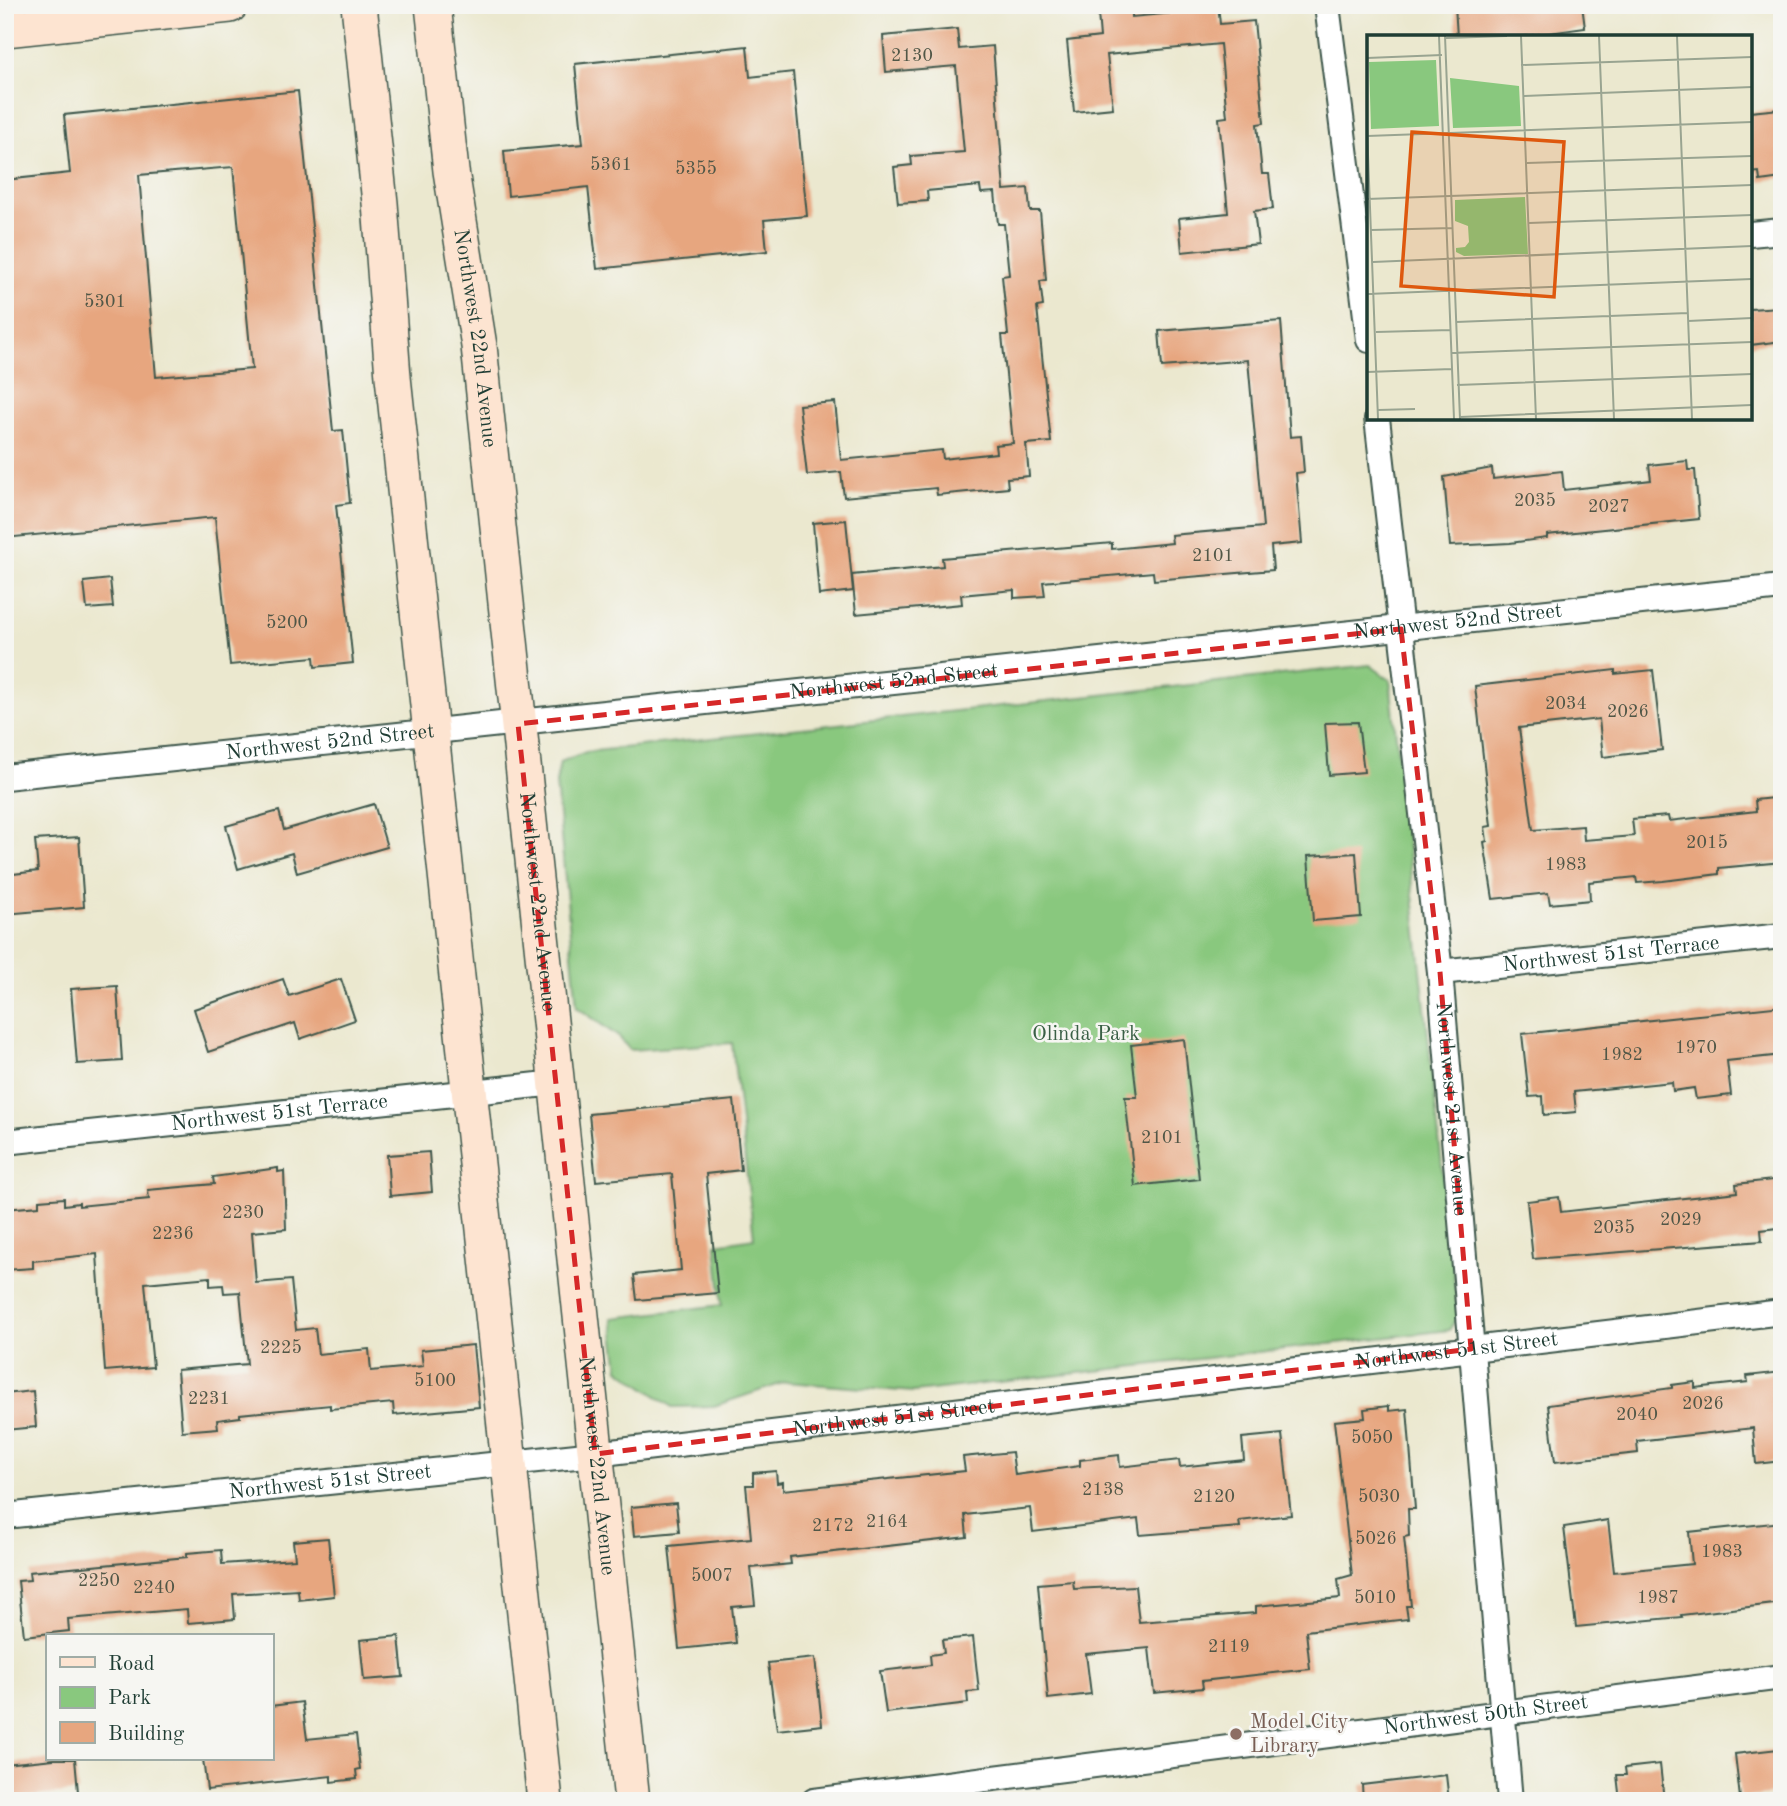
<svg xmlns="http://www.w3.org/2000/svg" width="1787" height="1806" font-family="'Old Standard TT',serif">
<rect width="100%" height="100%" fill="#f6f6f2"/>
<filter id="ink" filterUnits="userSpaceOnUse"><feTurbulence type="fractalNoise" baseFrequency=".0143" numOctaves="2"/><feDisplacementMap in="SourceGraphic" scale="14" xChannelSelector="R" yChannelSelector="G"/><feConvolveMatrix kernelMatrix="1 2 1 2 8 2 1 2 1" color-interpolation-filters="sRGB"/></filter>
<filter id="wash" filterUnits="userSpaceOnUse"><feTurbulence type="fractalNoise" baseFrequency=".00686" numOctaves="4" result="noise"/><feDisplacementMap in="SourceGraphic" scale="28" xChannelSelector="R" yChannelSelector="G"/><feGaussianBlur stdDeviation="1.57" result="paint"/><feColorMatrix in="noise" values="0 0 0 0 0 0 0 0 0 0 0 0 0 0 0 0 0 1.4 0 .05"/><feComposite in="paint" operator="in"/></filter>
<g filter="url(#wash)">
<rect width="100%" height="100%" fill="#ebe8cf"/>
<!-- green -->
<path fill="#89c87e" stroke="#548259" stroke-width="2" d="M 1370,665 L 1390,680 L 1458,1316 L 1449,1330 L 914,1392 L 786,1382 L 714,1406 L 672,1407 L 619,1369 L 612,1318 L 722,1305 L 716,1244 L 754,1238 L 732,1043 L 630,1050 L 620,1038 L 577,1007 L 556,783 L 560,762 L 586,752 Z"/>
<g id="blocks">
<!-- building -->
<g fill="#e7a67f" fill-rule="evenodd">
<path d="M 1184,5 L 1218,5 L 1220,24 L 1254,21 L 1264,123 L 1257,124 L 1262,174 L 1269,174 L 1273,209 L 1254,211 L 1258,244 L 1182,252 L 1179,218 L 1228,213 L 1219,118 L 1227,117 L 1220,44 L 1107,55 L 1113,108 L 1074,112 L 1067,41 L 1100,37 L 1098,13 L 1132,9 L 1132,17 L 1184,12 Z"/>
<path d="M 1455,5 L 1582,5 L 1585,28 L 1521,37 L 1457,37 Z"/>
<path d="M 957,29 L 959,49 L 993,46 L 1004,190 L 1028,188 L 1030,211 L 1040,211 L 1046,280 L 1040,281 L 1043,306 L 1037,307 L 1051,442 L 1026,444 L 1029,476 L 1007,478 L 1008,488 L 937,495 L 936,488 L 844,497 L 841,472 L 807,475 L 799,405 L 835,402 L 841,460 L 942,450 L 943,459 L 996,453 L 995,445 L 1013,443 L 1002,335 L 1008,335 L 1002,276 L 1009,275 L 1004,224 L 998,224 L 995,192 L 981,193 L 980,186 L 927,191 L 928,201 L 898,203 L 894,167 L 912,165 L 911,156 L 964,152 L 956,66 L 886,72 L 883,36 Z"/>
<path d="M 747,46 L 750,77 L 793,72 L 807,216 L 764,220 L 767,251 L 597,269 L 588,187 L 508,196 L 504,151 L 583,144 L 575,64 Z"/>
<path d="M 298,91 L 333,431 L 343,430 L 350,503 L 336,505 L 353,663 L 315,667 L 314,657 L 230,665 L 215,517 L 5,538 L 5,180 L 70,173 L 64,115 ZM 233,167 L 252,369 L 156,377 L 139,175 Z"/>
<path d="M 1780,109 L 1782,178 L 1760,181 L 1759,172 L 1750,173 L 1750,112 Z"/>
<path d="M 1780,307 L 1782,341 L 1750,345 L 1750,309 Z"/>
<path d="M 1281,321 L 1290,437 L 1301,436 L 1304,472 L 1296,473 L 1302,543 L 1271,546 L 1273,570 L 1154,580 L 1153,572 L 1043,582 L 1045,596 L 1014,598 L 1014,590 L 961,595 L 962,604 L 856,614 L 852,575 L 943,566 L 942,558 L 1112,543 L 1112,549 L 1172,543 L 1171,535 L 1263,527 L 1248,360 L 1162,367 L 1159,331 Z"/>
<path d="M 1687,461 L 1688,470 L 1695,470 L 1699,519 L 1547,535 L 1547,538 L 1510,543 L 1450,546 L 1444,477 L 1492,468 L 1493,479 L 1562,471 L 1564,490 L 1651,480 L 1649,465 Z"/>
<path d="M 846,520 L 853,591 L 819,595 L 813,523 Z"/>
<path d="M 110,579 L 113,607 L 87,609 L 84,582 Z"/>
<path d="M 1615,670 L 1615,674 L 1653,670 L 1662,750 L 1603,757 L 1599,719 L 1519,728 L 1533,830 L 1583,826 L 1584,840 L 1634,836 L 1632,819 L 1668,816 L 1669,821 L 1756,811 L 1755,800 L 1782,797 L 1782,862 L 1719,868 L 1719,874 L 1663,881 L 1637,883 L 1636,877 L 1589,882 L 1590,900 L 1550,904 L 1548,893 L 1493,899 L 1484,842 L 1487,841 L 1485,827 L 1491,826 L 1475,686 Z"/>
<path d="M 1358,722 L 1364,772 L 1329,775 L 1325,723 Z"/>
<path d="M 374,804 L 387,847 L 297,873 L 292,853 L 238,869 L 226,826 L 279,811 L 284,830 Z"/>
<path d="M 79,837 L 84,907 L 5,914 L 5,875 L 38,871 L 35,840 Z"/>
<path d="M 1356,853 L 1361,917 L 1313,921 L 1308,856 Z"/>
<path d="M 283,979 L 289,996 L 341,979 L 355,1020 L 300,1039 L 295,1023 L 208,1052 L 194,1009 Z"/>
<path d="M 117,986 L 122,1061 L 77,1064 L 71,989 Z"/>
<path d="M 1782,1006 L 1782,1055 L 1727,1061 L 1731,1095 L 1696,1099 L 1694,1088 L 1673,1091 L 1672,1082 L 1574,1092 L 1576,1112 L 1544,1115 L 1543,1096 L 1529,1097 L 1522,1034 Z"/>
<path d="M 1184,1039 L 1199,1179 L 1135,1186 L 1125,1097 L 1137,1097 L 1131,1045 Z"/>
<path d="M 734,1100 L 741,1170 L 706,1174 L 718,1293 L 637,1300 L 634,1275 L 681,1270 L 672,1174 L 596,1181 L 589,1114 Z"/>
<path d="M 429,1152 L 432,1192 L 390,1196 L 387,1155 Z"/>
<path d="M 278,1168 L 278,1172 L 284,1171 L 286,1229 L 252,1232 L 256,1283 L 291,1280 L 296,1330 L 315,1328 L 318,1354 L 369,1349 L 371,1371 L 423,1366 L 421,1350 L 473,1345 L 479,1407 L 394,1415 L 393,1403 L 330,1409 L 330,1405 L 240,1414 L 240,1417 L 217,1420 L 218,1428 L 182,1431 L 177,1370 L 247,1364 L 240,1292 L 224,1293 L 223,1285 L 210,1286 L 210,1277 L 145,1283 L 153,1367 L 105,1371 L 97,1254 L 33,1261 L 33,1268 L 5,1270 L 5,1209 L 39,1206 L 39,1200 L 64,1198 L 64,1205 L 79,1203 L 79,1206 L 149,1199 L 148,1190 L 214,1184 L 213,1177 Z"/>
<path d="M 1782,1179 L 1782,1219 L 1777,1219 L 1778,1228 L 1761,1230 L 1762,1241 L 1533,1259 L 1527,1201 L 1559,1197 L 1561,1212 L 1737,1192 L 1736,1184 Z"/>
<path d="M 1782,1372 L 1782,1461 L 1756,1464 L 1753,1428 L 1637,1441 L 1638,1453 L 1555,1462 L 1548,1405 L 1672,1388 L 1672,1385 L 1695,1382 L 1695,1388 L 1748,1382 L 1747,1376 Z"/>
<path d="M 33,1391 L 36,1427 L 5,1430 L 5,1394 Z"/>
<path d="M 1389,1406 L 1389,1411 L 1407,1409 L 1415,1509 L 1408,1509 L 1409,1536 L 1404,1537 L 1411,1606 L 1406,1606 L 1408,1619 L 1306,1631 L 1310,1669 L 1202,1681 L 1203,1688 L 1154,1693 L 1149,1648 L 1086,1654 L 1091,1694 L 1048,1699 L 1038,1584 L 1073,1581 L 1074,1589 L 1135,1586 L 1139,1622 L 1256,1613 L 1256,1606 L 1340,1598 L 1338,1579 L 1352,1575 L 1334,1421 L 1365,1418 L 1364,1409 Z"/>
<path d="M 1282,1434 L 1291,1515 L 1239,1521 L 1240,1527 L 1140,1535 L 1138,1519 L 1033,1532 L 1030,1508 L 965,1515 L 967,1537 L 790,1557 L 791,1564 L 751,1568 L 755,1605 L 732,1607 L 736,1643 L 679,1649 L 669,1546 L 751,1538 L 746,1485 L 753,1485 L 753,1473 L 776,1471 L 777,1483 L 783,1482 L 783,1490 L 965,1471 L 963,1457 L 1012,1452 L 1015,1475 L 1080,1466 L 1080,1460 L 1119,1455 L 1120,1467 L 1179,1460 L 1180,1467 L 1244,1460 L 1242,1438 Z"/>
<path d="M 676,1503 L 679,1532 L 634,1536 L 631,1507 Z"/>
<path d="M 1608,1520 L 1614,1572 L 1692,1564 L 1689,1532 L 1782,1522 L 1782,1603 L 1681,1615 L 1682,1617 L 1576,1627 L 1564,1527 Z"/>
<path d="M 328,1538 L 334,1596 L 299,1600 L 298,1590 L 233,1594 L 235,1619 L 188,1623 L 187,1609 L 68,1619 L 69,1631 L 24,1636 L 18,1581 L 30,1580 L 29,1572 L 187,1557 L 187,1553 L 221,1550 L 222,1564 L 295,1559 L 293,1541 Z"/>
<path d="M 399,1636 L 403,1677 L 364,1680 L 360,1640 Z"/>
<path d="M 973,1637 L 979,1691 L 967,1692 L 968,1703 L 886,1713 L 880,1671 L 931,1665 L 930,1655 L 944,1653 L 942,1640 Z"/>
<path d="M 815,1658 L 822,1725 L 777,1730 L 768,1663 Z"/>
<path d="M 302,1702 L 307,1739 L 356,1734 L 360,1769 L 356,1770 L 357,1779 L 331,1782 L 331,1776 L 207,1790 L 203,1759 L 271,1759 L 271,1706 Z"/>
<path d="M 1778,1749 L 1782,1788 L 1779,1794 L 1740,1798 L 1735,1754 Z"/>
<path d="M 54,1759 L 75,1759 L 78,1792 L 5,1799 L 5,1764 Z"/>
<path d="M 1660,1764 L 1664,1801 L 1620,1801 L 1617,1775 L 1626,1775 L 1625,1768 Z"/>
<path d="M 1446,1775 L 1449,1801 L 1363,1801 L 1362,1785 Z"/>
</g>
</g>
</g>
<g filter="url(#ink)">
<use href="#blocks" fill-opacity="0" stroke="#3e574b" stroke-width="2"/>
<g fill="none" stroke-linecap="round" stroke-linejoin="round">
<!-- street casing -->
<g stroke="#3e574b" stroke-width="28">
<g id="street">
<path d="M 1327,5 L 1369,340"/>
<path d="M 1750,234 L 1782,231"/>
<path id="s1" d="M 1377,418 L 1440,972 L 1510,1801"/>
<path id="s2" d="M 5,777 L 1782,587"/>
<path id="s3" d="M 1440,972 L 1782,936"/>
<path id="s4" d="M 5,1142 L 556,1083"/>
<path id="s5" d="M 5,1516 L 595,1454 L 1782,1312"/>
<path id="s6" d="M 814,1801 L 1782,1677"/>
</g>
</g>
<!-- secondary casing -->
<g stroke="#3e574b" stroke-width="38">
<g id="secondary">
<path d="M 359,5 L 380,203 L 393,377 L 545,1801"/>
<path id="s7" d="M 433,5 L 451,171 L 479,346 L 632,1801"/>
<path d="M 5,29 L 230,5"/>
</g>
</g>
<!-- street -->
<use href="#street" stroke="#fff" stroke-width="24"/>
<!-- secondary -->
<use href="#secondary" stroke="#fde4d1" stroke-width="35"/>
</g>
</g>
<!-- marked area -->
<path fill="none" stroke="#d62828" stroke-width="5" stroke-dasharray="14 9" stroke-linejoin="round" d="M 1401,629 L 1440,972 L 1471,1349 L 595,1454 L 518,724 Z"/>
<!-- markers -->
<circle fill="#8d6e63" stroke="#f6f6f2" stroke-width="2.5" cx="1236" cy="1734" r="7"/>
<g text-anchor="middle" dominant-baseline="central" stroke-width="5" stroke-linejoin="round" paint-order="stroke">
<!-- number labels -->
<g font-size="18" fill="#515747">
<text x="912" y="56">2130</text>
<text x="611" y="165">5361</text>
<text x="696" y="169">5355</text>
<text x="105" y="302">5301</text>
<text x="1535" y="501">2035</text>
<text x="1609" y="507">2027</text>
<text x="1213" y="556">2101</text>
<text x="287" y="623">5200</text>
<text x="1566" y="704">2034</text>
<text x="1628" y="712">2026</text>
<text x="1707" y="843">2015</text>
<text x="1566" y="865">1983</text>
<text x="1696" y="1048">1970</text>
<text x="1622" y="1055">1982</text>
<text x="1162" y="1138">2101</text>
<text x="243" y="1213">2230</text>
<text x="1681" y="1220">2029</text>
<text x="1614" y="1228">2035</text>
<text x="173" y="1234">2236</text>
<text x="281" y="1348">2225</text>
<text x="435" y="1381">5100</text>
<text x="209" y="1399">2231</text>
<text x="1703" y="1404">2026</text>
<text x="1637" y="1415">2040</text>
<text x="1372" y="1438">5050</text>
<text x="1103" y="1490">2138</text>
<text x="1214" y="1497">2120</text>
<text x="1379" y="1497">5030</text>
<text x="887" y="1522">2164</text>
<text x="833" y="1526">2172</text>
<text x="1376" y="1539">5026</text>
<text x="1722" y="1552">1983</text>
<text x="712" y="1576">5007</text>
<text x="99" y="1581">2250</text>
<text x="154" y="1588">2240</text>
<text x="1375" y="1598">5010</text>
<text x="1658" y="1598">1987</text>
<text x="1229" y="1647">2119</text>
</g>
<!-- street labels -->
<g font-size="21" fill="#1f3d34" stroke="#f6f6f2">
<text stroke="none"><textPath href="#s7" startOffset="336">Northwest 22nd Avenue</textPath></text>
<text stroke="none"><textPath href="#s2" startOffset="1461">Northwest 52nd Street</textPath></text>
<text stroke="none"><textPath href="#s2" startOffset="894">Northwest 52nd Street</textPath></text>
<text stroke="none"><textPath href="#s2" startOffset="327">Northwest 52nd Street</textPath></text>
<text stroke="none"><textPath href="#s7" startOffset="903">Northwest 22nd Avenue</textPath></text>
<text stroke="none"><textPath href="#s3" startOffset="172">Northwest 51st Terrace</textPath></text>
<text stroke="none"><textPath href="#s1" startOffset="695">Northwest 21st Avenue</textPath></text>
<text stroke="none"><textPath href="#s4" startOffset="276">Northwest 51st Terrace</textPath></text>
<text stroke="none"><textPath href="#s5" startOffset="1461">Northwest 51st Street</textPath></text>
<text stroke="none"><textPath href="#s5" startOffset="894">Northwest 51st Street</textPath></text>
<text stroke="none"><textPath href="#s7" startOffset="1470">Northwest 22nd Avenue</textPath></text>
<text stroke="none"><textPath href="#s5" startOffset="327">Northwest 51st Street</textPath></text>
<text stroke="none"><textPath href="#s6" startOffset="677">Northwest 50th Street</textPath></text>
</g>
<!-- park labels -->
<g font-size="21" fill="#3a6046" stroke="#f6f6f2">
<text x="1086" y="1034">Olinda Park</text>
</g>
<!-- education labels -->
<g font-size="21" fill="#785e54" stroke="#f6f6f2" text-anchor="start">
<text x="1250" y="1722">Model City<tspan x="1250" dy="24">Library</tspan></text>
</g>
</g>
<!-- overview -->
<g transform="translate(1367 35)">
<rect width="385" height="385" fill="#ebe8cf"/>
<path d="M 69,25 L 72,91 L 4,94 L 2,27 ZM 83,43 L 152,51 L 154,91 L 86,93 ZM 158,162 L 161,219 L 97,221 L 89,217 L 89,213 L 98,212 L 102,207 L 101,191 L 88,186 L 88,165 Z" fill="#89c87e"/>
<path fill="none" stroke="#99a491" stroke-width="2" d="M 72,1 L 87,384M 78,1 L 93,384M 154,1 L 169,384M 232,1 L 247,384M 310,1 L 325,384M 79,3 L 140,1M 0,23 L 75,20M 154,30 L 385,22M 156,61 L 385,52M 0,93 L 11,384M 0,101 L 385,87M 160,128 L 385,121M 0,164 L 385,150M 162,188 L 385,180M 4,195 L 86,193M 6,227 L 385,211M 0,259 L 385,244M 321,286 L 385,283M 89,287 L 321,278M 9,297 L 84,295M 84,318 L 385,307M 0,337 L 85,334M 90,350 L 385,339M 11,375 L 48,374M 93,382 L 385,370"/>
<path fill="#de580e" fill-opacity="0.15" stroke="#de580e" stroke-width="3.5" d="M 45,97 L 197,107 L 187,262 L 34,251 Z"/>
<rect width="385" height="385" fill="none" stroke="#1f3d34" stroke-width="3.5"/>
</g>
<!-- margin -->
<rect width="1787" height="1806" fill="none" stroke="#f6f6f2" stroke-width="28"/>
<!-- legend -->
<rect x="46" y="1634" width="228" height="126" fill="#f6f6f2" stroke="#a0aca6" stroke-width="2"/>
<rect x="60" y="1657" width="35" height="10" fill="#fde4d1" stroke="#a0aca6" stroke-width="2"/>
<text x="108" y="1670" font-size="21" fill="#1f3d34">Road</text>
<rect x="60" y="1687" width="35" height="21" fill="#89c87e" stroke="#a0aca6" stroke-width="2"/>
<text x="108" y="1704" font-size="21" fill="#1f3d34">Park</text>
<rect x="60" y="1722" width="35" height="21" fill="#e7a67f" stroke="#a0aca6" stroke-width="2"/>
<text x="108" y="1740" font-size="21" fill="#1f3d34">Building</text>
</svg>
